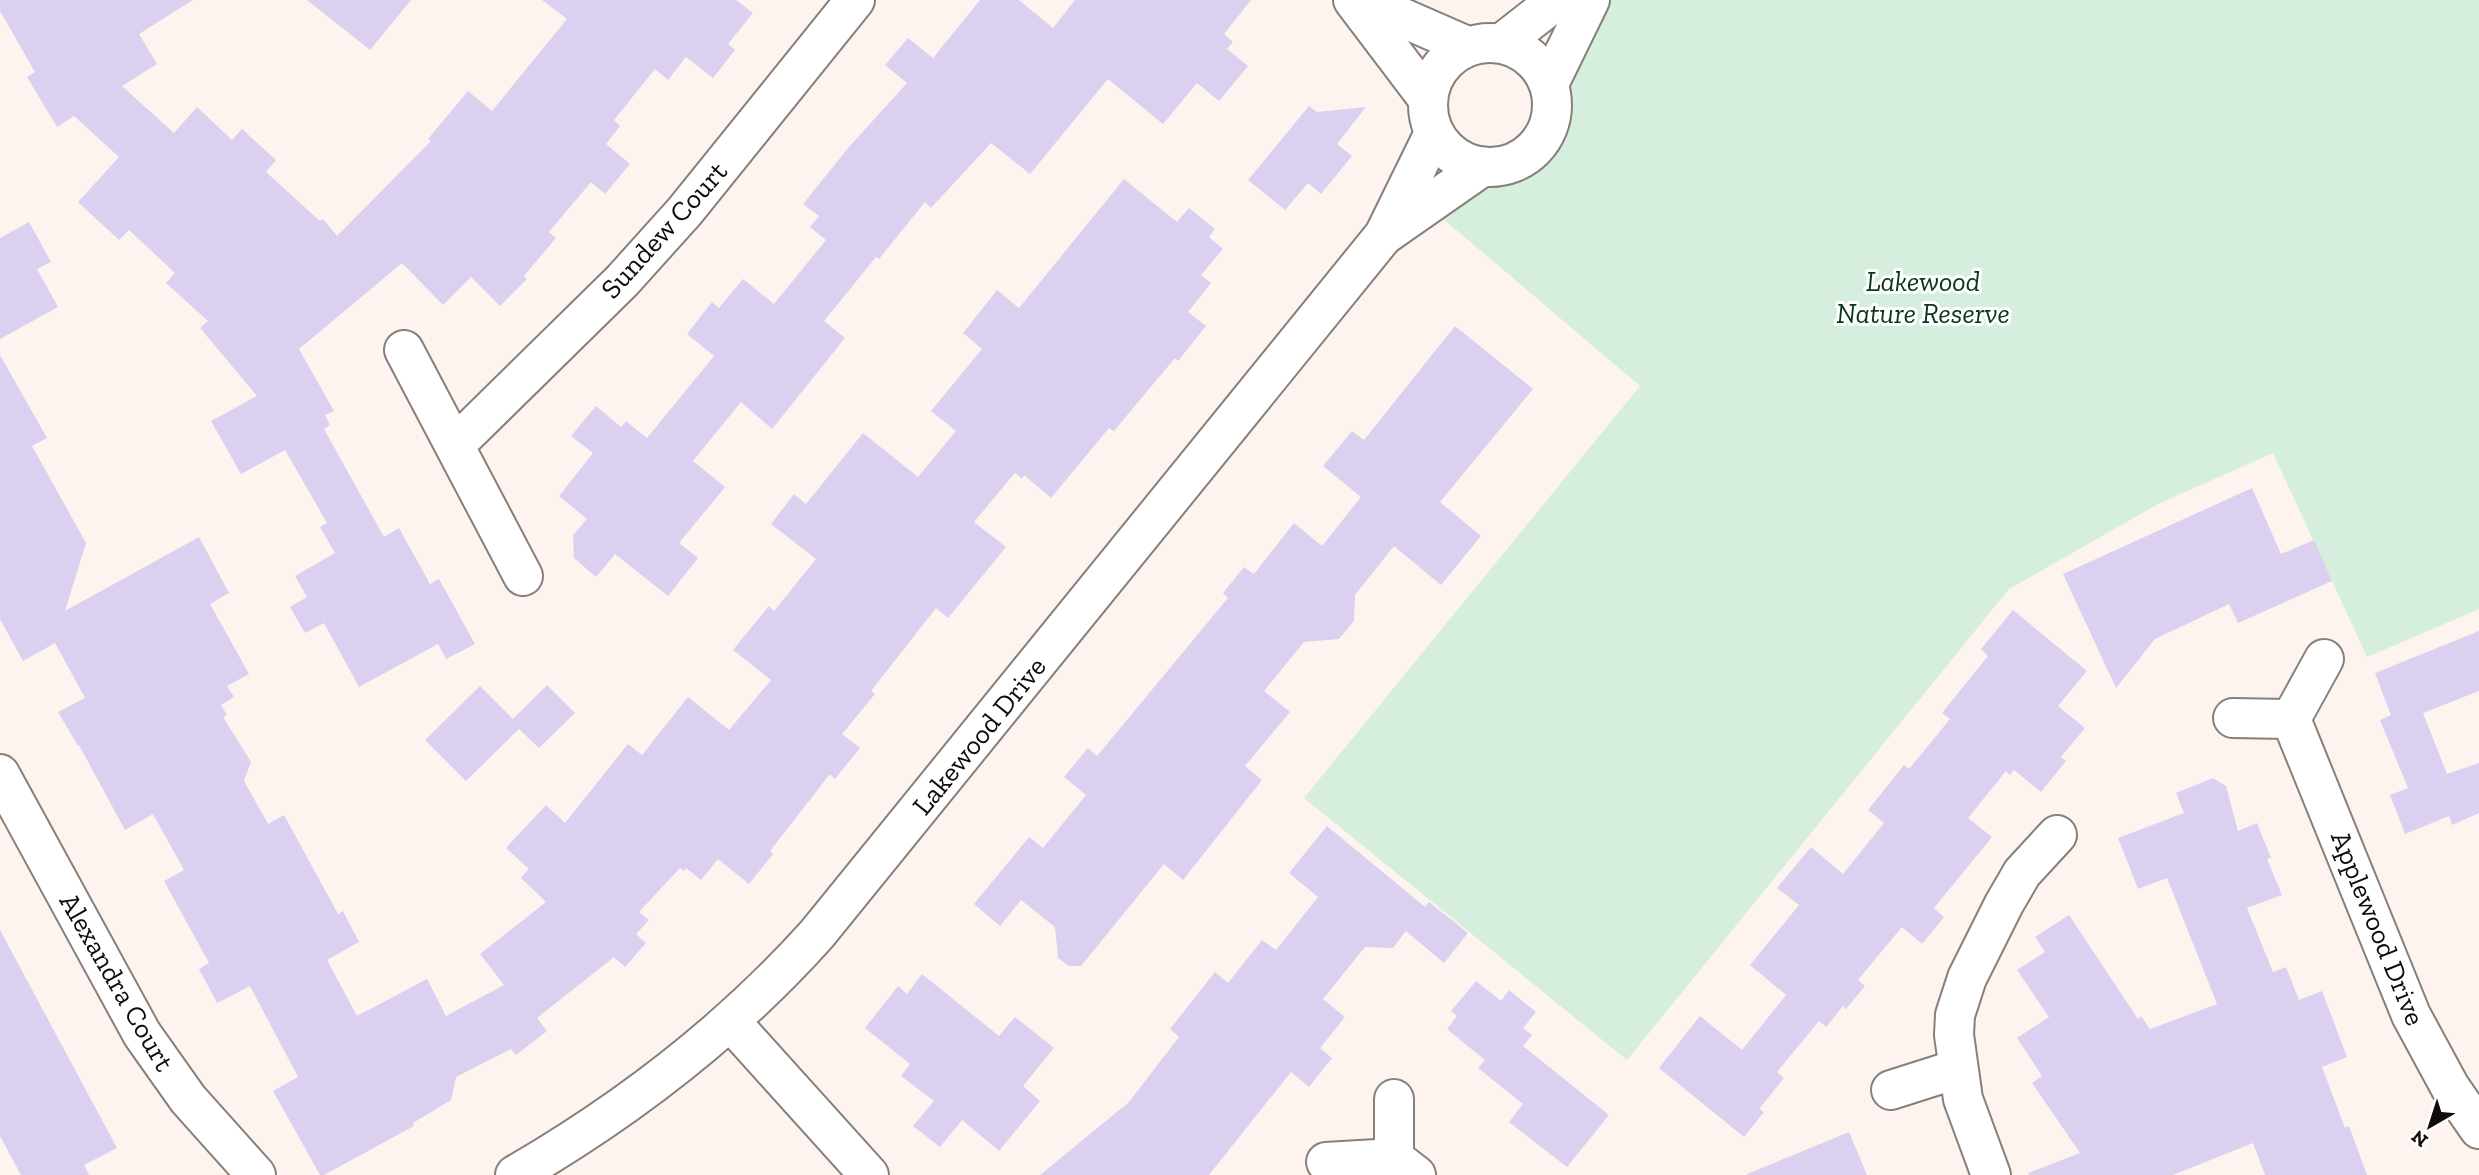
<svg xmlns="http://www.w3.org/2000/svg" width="2479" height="1175" font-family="'Zilla Slab',serif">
<rect width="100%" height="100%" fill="#fdf4ef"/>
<!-- green -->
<path fill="#d5eedd" d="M 1590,0 L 2479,0 L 2479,609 L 2367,657 L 2273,453 L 2158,504 L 2009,589 L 1627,1060 L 1304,798 L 1640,386 L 1428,206 L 1477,170 L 1503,166 L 1522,158 L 1539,145 L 1549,126 L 1553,105 L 1549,84 Z"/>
<!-- building -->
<g fill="#dbd0f0">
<path d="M 0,0 L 193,0 L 139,34 L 157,64 L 122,86 L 174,133 L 197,107 L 232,140 L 242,129 L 276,160 L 266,172 L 320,221 L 323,219 L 337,236 L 431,141 L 428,139 L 468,91 L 492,111 L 567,19 L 542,0 L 736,0 L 753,13 L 728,44 L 735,50 L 713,78 L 686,57 L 668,80 L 655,69 L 614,120 L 620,126 L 606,144 L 630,164 L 605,194 L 591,182 L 549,232 L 556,238 L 524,276 L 527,279 L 500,306 L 471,277 L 443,305 L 402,263 L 299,349 L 334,411 L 325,415 L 330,425 L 324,429 L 384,537 L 399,528 L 430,584 L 439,579 L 475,644 L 446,659 L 438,644 L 359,687 L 324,623 L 305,633 L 290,607 L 307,597 L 295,576 L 335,553 L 320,527 L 327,523 L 285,450 L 241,474 L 211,421 L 257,396 L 200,328 L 208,321 L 166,283 L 175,273 L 129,230 L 119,240 L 78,202 L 119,157 L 74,116 L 57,127 L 27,77 L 35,72 L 0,11 Z"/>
<path d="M 307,0 L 411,0 L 370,50 Z"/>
<path d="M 980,0 L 1019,0 L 1053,28 L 1075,0 L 1251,0 L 1224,34 L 1233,42 L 1227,49 L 1248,66 L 1219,101 L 1197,83 L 1163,124 L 1108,79 L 1030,174 L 991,143 L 931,208 L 925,202 L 879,259 L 876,257 L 824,321 L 845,338 L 772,429 L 741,402 L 693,461 L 725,487 L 679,543 L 698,558 L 668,596 L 615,554 L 596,577 L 574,558 L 573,535 L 587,519 L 559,496 L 593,453 L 571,436 L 596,406 L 621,427 L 626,421 L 647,438 L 714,356 L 687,334 L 712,302 L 719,308 L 743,279 L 774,304 L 826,240 L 810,227 L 819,216 L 803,204 L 849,147 L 907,83 L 885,65 L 908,38 L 933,58 Z"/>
<path d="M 1309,106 L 1317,112 L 1366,107 L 1337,144 L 1352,156 L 1321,194 L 1308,183 L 1285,210 L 1248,180 Z"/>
<path d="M 1124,179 L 1177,222 L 1189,208 L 1215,229 L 1209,237 L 1223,249 L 1201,275 L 1211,283 L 1188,312 L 1206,326 L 1178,361 L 1175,358 L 1114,431 L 1109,428 L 1051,498 L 1024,475 L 1022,479 L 1015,473 L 974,522 L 1006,547 L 948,618 L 936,608 L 871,691 L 875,694 L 842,734 L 860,748 L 835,779 L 830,774 L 770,851 L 773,854 L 749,884 L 718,859 L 701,880 L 686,868 L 684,871 L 680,868 L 639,912 L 649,920 L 636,934 L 646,943 L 625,967 L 614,957 L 537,1018 L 547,1031 L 516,1055 L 511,1049 L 456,1077 L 451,1100 L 413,1123 L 414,1126 L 324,1175 L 320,1175 L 273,1091 L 298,1077 L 250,986 L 217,1003 L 199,969 L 209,963 L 164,881 L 184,870 L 153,814 L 125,830 L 79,745 L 78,746 L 58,712 L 85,698 L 55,643 L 23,661 L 0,619 L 0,355 L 47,438 L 32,446 L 86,543 L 65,611 L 199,537 L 229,593 L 210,604 L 249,674 L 227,686 L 234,697 L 221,705 L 227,715 L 223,717 L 251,762 L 244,781 L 268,824 L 284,815 L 338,914 L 343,911 L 359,942 L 327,960 L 357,1016 L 427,979 L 446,1016 L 504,985 L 480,954 L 546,902 L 521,878 L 529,869 L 506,848 L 546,805 L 565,823 L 628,744 L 642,755 L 688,697 L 729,730 L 771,680 L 733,650 L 769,606 L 774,611 L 816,559 L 771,524 L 794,494 L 806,504 L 863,433 L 918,477 L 956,431 L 931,411 L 982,349 L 963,333 L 997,290 L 1019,308 Z"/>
<path d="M 29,222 L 51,262 L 37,269 L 58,307 L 0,339 L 0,238 Z"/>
<path d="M 1455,326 L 1533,389 L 1440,502 L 1481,536 L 1441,585 L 1394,546 L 1355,595 L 1354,621 L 1339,639 L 1304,642 L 1264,691 L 1290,712 L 1245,766 L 1262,780 L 1183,880 L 1164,864 L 1081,966 L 1069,966 L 1058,958 L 1055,927 L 1021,900 L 1000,926 L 974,904 L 1029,837 L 1043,848 L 1086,795 L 1064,777 L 1088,748 L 1097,756 L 1228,598 L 1223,593 L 1244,567 L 1254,574 L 1294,523 L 1322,546 L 1361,497 L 1323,466 L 1352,431 L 1364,440 Z"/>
<path d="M 2252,488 L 2281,554 L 2314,540 L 2332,581 L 2238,623 L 2229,604 L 2155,639 L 2116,688 L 2063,574 Z"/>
<path d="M 2013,610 L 2087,671 L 2058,706 L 2085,728 L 2061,757 L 2066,761 L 2041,792 L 2014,770 L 2010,775 L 2006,771 L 1968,818 L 1992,837 L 1934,908 L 1944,917 L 1922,944 L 1902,927 L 1858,980 L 1865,986 L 1846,1009 L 1843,1006 L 1826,1027 L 1819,1021 L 1777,1072 L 1784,1078 L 1759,1109 L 1764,1112 L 1744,1137 L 1659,1068 L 1700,1016 L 1742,1050 L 1786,995 L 1750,965 L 1799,905 L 1777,888 L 1811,847 L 1843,874 L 1884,823 L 1868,810 L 1904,765 L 1909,769 L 1950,719 L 1942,713 L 1988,656 L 1981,649 Z"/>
<path d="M 2479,631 L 2479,691 L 2423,713 L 2447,774 L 2479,763 L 2479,813 L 2452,825 L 2449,816 L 2405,834 L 2390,795 L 2408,788 L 2380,720 L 2391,715 L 2375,673 Z"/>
<path d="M 547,685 L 575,713 L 539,748 L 519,729 L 466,781 L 425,740 L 480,686 L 513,719 Z"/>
<path d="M 2213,778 L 2226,786 L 2238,831 L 2257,823 L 2271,858 L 2267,859 L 2282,895 L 2247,908 L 2273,972 L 2286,967 L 2299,1000 L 2322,991 L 2347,1057 L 2322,1067 L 2345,1128 L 2349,1126 L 2367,1175 L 2265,1175 L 2253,1143 L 2173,1175 L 2029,1175 L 2028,1173 L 2080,1153 L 2032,1083 L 2042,1076 L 2017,1038 L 2049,1017 L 2017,970 L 2045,952 L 2035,937 L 2069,915 L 2138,1019 L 2141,1016 L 2150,1029 L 2217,1004 L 2167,878 L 2138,889 L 2118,838 L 2184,813 L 2176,793 Z"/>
<path d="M 1327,826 L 1425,907 L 1429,902 L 1468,933 L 1444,963 L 1406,931 L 1393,948 L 1365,947 L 1323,999 L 1345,1017 L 1320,1048 L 1332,1058 L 1309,1087 L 1291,1072 L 1209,1175 L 1040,1175 L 1129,1102 L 1179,1037 L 1170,1029 L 1215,972 L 1228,983 L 1262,940 L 1276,950 L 1318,897 L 1289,873 Z"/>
<path d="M 0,930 L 117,1148 L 84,1165 L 89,1175 L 21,1175 L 0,1136 Z"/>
<path d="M 922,974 L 999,1036 L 1015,1017 L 1054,1048 L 1023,1086 L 1040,1101 L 999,1151 L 962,1120 L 940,1147 L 913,1126 L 934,1101 L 901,1076 L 910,1064 L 865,1028 L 898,986 L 907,994 Z"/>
<path d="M 1476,981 L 1501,1001 L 1509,990 L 1536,1012 L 1523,1028 L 1532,1035 L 1523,1046 L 1609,1115 L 1567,1167 L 1509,1122 L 1523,1104 L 1478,1068 L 1485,1060 L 1447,1029 L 1457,1016 L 1451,1011 Z"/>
<path d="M 1849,1132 L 1867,1175 L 1747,1175 L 1747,1174 Z"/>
</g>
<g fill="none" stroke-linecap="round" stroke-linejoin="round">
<!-- minor casing -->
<g stroke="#877f7a" stroke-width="42">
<g id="minor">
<path d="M 1353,0 L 1428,99"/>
<path d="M 1362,0 L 1467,46"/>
<circle cx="1490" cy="105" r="62"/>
<path d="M 1502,43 L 1557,0"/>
<path d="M 1549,84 L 1590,0"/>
<path d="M 1386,234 L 1482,167"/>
<path d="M 404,350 L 523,576"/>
<path d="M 455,445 L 622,281 L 685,211 L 855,0"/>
<path d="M 2233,718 L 2291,719 L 2324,659"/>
<path d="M 2291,719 L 2411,1015 L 2450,1087 L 2479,1129"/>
<path d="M 0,774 L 142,1034 L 188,1099 L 256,1175"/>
<path d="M 731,1022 L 869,1175"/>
<path d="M 1891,1090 L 1957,1069"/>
<path d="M 1394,1158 L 1394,1099"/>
<path d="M 1326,1162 L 1394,1158 L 1416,1175"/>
<path d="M 515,1175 C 627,1110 730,1031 817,934 L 1384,235 L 1434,133"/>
<path d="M 1991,1175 L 1963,1099 L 1954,1035 L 1955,1015 L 1967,978 L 2004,904 L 2022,873 L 2057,835"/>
</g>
</g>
<!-- minor -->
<use href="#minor" stroke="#fff" stroke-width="38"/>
</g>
<g text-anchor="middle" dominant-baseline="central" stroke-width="6" stroke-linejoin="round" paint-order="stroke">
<!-- street labels -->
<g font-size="28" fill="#0e0b0a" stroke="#fff">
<text transform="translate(664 230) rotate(-48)">Sundew Court</text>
<text transform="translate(979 736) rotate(-51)">Lakewood Drive</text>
<text transform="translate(2378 928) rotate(68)">Applewood Drive</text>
<text transform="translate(117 982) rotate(60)">Alexandra Court</text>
</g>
<!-- park labels -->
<g font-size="28" font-style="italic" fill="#0c351f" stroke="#fff">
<text x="1923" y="281">Lakewood<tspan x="1923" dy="32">Nature Reserve</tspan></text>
</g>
</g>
<!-- north arrow -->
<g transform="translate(2430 1126) rotate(219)" stroke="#ffffff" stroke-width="5" paint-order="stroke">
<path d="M0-5L12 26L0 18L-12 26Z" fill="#0e0b0a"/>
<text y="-10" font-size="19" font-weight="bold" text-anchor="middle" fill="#0e0b0a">N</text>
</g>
</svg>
